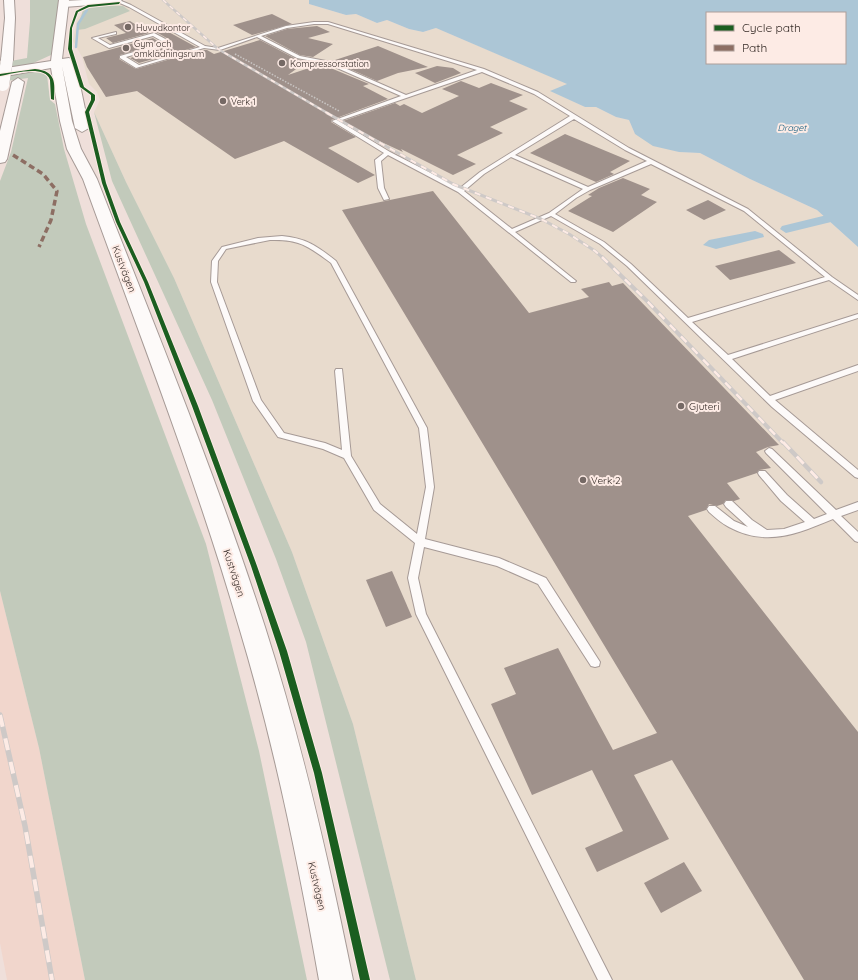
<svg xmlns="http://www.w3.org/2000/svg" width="858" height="980" font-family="Quicksand,sans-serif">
<rect width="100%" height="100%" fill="#efdfda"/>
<!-- industrial -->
<path fill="#e8dbcd" d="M 130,0 L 309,0 L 309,4 L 346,15 L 356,14 L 377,23 L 387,20 L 409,29 L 423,32 L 436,28 L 568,84 L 551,91 L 585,107 L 596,107 L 616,117 L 629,120 L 635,134 L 679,152 L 700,153 L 750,179 L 817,210 L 858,247 L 858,980 L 416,980 L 353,724 L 292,552 L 174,278 L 126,182 L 94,112 L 100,100 L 97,92 L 89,84 L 82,57 L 73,41 L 77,19 L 88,6 Z"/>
<!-- built -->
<path fill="#f1d6cc" d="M 0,591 L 39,748 L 85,980 L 7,980 L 0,943 Z"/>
<!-- green -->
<g fill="#c2cabb">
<path d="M 30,0 L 60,0 L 51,55 L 29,65 L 0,70 L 0,63 L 27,58 L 30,21 Z"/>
<path d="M 93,5 L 123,6 L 130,11 L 85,29 L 77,30 L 83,10 Z"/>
<path d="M 33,72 L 45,73 L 47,75 L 50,100 L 55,104 L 64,149 L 86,224 L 206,544 L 259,751 L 307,980 L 85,980 L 39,748 L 0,591 L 0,181 L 11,152 L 28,78 L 0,82 L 0,77 Z"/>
<path d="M 94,112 L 126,182 L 174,278 L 292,552 L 353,724 L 416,980 L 390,980 L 306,642 L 276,559 L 212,400 L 112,181 Z"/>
</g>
<!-- water -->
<g fill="#acc6d6" fill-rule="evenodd">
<path d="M 309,0 L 858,0 L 858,247 L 817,210 L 750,179 L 700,153 L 679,152 L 653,146 L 635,134 L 629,120 L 616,117 L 596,107 L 585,107 L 550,91 L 567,84 L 436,28 L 423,32 L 409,29 L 387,20 L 377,23 L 356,14 L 346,15 L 309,4 ZM 707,13 L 845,13 L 845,63 L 707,63 Z"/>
<path d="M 755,231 L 763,234 L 764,237 L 716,249 L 703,245 L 709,240 Z"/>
</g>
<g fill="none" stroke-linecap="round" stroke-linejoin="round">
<!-- stream -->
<path stroke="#acc6d6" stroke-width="2.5" d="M 76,47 L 78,24 L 87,10"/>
<!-- canal -->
<path fill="#acc6d6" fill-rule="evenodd" d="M 827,215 L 833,219 L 831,222 L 786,233 L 780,229 L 782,226 Z"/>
</g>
<!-- building -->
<g fill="#9f918b">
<path d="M 272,14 L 292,24 L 252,35 L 233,25 Z"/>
<path d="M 130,21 L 149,33 L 113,43 L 106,38 L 126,33 L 114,25 Z"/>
<path d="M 317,26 L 330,32 L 308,38 L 333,44 L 313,57 L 300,55 L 265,36 L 287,29 Z"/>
<path d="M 165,30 L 196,47 L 139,63 L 130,58 L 172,45 L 172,41 L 156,32 Z"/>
<path d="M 153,38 L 161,43 L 120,55 L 119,59 L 136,69 L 202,50 L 207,50 L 214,54 L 260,40 L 296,59 L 307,61 L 288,75 L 321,64 L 369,84 L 363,86 L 388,99 L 331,120 L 331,122 L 356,137 L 328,148 L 375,175 L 358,183 L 284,141 L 235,159 L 137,91 L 106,97 L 87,67 L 83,57 Z"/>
<path d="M 378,46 L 428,67 L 398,73 L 377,81 L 332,61 Z"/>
<path d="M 437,66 L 453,68 L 461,73 L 435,83 L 415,73 Z"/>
<path d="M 461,81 L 479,88 L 491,83 L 523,95 L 509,101 L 528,109 L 490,127 L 503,133 L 457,155 L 476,164 L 453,175 L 401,149 L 403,152 L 364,134 L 343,121 L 395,103 L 400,106 L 404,104 L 422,113 L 459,96 L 442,89 Z"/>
<path d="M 565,134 L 630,161 L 610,172 L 614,174 L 596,182 L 530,153 Z"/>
<path d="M 623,178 L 650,189 L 641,195 L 657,202 L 613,232 L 568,211 L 592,196 L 588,195 L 599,188 Z"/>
<path d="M 433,191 L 529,313 L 589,297 L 581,289 L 609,282 L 612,286 L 623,283 L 779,445 L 768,447 L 756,452 L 771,468 L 759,470 L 757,473 L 727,483 L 740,499 L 734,501 L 726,500 L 723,504 L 717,506 L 709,504 L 706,510 L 688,516 L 858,732 L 858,980 L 804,980 L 672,760 L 634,775 L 669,839 L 597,872 L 585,848 L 623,831 L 592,770 L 532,795 L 491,704 L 516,694 L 504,668 L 558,648 L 613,750 L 657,733 L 342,210 Z"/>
<path d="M 708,200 L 726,210 L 704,220 L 686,210 Z"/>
<path d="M 779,250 L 796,263 L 730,280 L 715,266 Z"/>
<path d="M 392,571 L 412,617 L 386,627 L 366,580 Z"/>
<path d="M 684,862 L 702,891 L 661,913 L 644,883 Z"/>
</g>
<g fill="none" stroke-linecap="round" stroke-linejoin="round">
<!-- lane casing -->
<g stroke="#a69a96" stroke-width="2">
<g id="lane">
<path d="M 113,0 L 119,0 L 131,5 L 205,46 L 218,48 L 286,26 L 314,22 L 328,22 L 484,69 L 538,92 L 629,148 L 748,209 L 832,277 L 858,295 L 858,300 L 829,280 L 692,322 L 728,355 L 858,314 L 858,318 L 732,359 L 770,396 L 858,365 L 858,371 L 775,400 L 858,470 L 858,478 L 855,477 L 772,407 L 627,266 L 600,244 L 551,216 L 515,232 L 576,281 L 575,282 L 571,282 L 458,192 L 388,155 L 381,161 L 384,188 L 389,199 L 384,200 L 378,188 L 375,160 L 384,153 L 332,121 L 401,96 L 328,64 L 297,58 L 257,37 L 220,50 L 204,48 L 136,68 L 120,58 L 120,56 L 165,43 L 153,36 L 109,48 L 92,38 L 116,32 L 116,34 L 98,38 L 110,45 L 154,33 L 171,42 L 171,44 L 126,57 L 139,65 L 200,47 L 129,7 ZM 314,24 L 328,24 L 477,70 L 406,95 L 331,62 L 300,56 L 261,36 L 287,28 ZM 482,72 L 534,94 L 570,116 L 480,172 L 460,188 L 390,152 L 339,121 ZM 574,119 L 625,150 L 647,161 L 588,187 L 515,155 ZM 511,157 L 583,189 L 549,213 L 512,229 L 464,191 L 484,174 ZM 651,164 L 744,211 L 825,277 L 688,318 L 631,264 L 604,242 L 555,214 L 576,198 L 590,190 Z"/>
<path d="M 282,236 C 306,238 317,246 336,261 L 427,428 L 434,487 L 425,539 L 499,558 L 546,578 L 600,662 L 599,666 L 595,667 L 591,666 L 538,584 L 497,566 L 424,547 L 418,578 L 426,614 L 612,980 L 598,980 L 416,614 L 408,578 L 415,543 L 374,510 L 344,458 L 323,449 L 278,437 L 253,401 L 211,282 L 212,261 L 222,247 L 258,238 ZM 270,240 C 300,239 308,246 331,263 L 419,428 L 426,487 L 417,534 L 380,504 L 351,456 L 342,369 L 336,369 L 335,371 L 342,450 L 325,443 L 284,433 L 261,400 L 217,282 L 218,261 L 226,249 Z"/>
<path d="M 769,448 L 772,449 L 836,510 L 858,502 L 858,510 L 841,516 L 858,532 L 858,542 L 855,541 L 833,519 C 797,534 766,547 729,527 C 721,523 715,517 709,512 L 707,509 L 709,506 L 715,506 L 734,521 L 748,527 L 726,507 L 724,504 L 726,501 L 732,501 L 752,520 L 767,530 L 784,529 L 805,522 L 781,501 L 759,475 L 758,473 L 759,471 L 765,471 L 787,495 L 814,519 L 827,514 L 766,453 L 765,451 Z"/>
</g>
</g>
<!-- street casing -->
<g stroke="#a69a96" stroke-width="2">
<path id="street" d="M 83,0 L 122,0 L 118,3 L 64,7 L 60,4 L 64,1 Z"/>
</g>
<!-- secondary casing -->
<g stroke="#a69a96" stroke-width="2">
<path id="secondary" d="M 59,0 L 69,0 L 62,59 L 69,58 L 75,61 L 89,128 L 82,132 L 75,128 L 62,66 L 72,121 L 81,149 L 97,179 C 155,327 216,475 265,627 C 302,743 329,861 353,980 L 319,980 C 298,861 274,743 239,627 C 195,476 137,328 83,179 L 67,149 L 60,121 L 51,68 L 0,77 L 0,69 L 51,61 Z"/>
</g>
<!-- highway casing -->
<g stroke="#a69a96" stroke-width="2">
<g id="highway">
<path d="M 4,0 L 14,0 L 15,18 L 13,60 L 7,63 L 1,60 L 5,18 Z"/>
<path d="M 18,78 L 24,82 L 7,159 L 5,162 L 0,163 L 0,131 L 12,82 Z"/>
</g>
</g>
<!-- path -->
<path stroke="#c9c5c3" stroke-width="1.5" stroke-dasharray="1.5 1.5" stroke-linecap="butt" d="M 235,54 L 339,111"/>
<!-- lane -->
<use href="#lane" fill="#fdfaf9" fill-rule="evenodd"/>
<!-- street -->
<use href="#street" fill="#fdfaf9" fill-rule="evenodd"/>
<!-- secondary -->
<use href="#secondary" fill="#fdfaf9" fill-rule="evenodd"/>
<!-- highway -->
<use href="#highway" fill="#fdfaf9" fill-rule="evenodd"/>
<!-- rail-far4 casing -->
<g stroke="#cec9c7" stroke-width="2.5">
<path id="rail-far4" d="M 163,0 L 218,49 L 329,114"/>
</g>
<!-- rail-far3 casing -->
<g stroke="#cec9c7" stroke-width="3">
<path id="rail-far3" d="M 327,113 L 453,184 L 541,219 L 569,234 L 595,251 L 603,258"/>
</g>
<!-- rail-far2 casing -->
<g stroke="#cec9c7" stroke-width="4">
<path id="rail-far2" d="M 602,257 L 648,302 L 783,443"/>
</g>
<!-- rail-far1 casing -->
<g stroke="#cec9c7" stroke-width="4.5">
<path id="rail-far1" d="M 783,442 L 821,482"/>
</g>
<!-- rail casing -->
<g stroke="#cec9c7" stroke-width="5.5">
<path id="rail" d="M 0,715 L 25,826 L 52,980"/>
</g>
<!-- rail-far4 -->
<use href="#rail-far4" stroke="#fdebe5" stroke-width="1.5" stroke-dasharray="4.5" stroke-linecap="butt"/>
<!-- rail-far3 -->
<use href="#rail-far3" stroke="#fdebe5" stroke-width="2" stroke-dasharray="6" stroke-linecap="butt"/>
<!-- rail-far2 -->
<use href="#rail-far2" stroke="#fdebe5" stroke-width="2.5" stroke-dasharray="8" stroke-linecap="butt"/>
<!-- rail-far1 -->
<use href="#rail-far1" stroke="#fdebe5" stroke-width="3" stroke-dasharray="10" stroke-linecap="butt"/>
<!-- rail -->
<use href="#rail" stroke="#fdebe5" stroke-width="4" stroke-dasharray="12" stroke-linecap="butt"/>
<!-- highway-bridge casing -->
<g stroke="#a69a96" stroke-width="12" stroke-linecap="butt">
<path id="highway-bridge" d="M 3,85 L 7,60"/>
</g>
<!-- highway-bridge -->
<use href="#highway-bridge" stroke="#fdfaf9" stroke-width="12"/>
<!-- quiet -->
<path stroke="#8d6e63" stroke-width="3.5" stroke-dasharray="6 3.5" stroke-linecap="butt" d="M 13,155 L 43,174 L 57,191 L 51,220 L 39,247"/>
<!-- cycleway casing -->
<g stroke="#fdebe5" stroke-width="2">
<g id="cycleway">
<path d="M 120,2 L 119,4 L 89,7 L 78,12 L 72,28 L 72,49 L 84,87 L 95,95 L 95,100 L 89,112 L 106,183 L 120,222 L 148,282 L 198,406 L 257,566 L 287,651 L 322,773 L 370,980 L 360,980 L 314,773 L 279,651 L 251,566 L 192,406 L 144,282 L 116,222 L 102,183 L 85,112 L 91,100 L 91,95 L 80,87 L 68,49 L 70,28 L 76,11 L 88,5 Z"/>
<path d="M 35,69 C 56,71 55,82 54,100 L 51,99 L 50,80 C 45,64 12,74 0,76 L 0,74 Z"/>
</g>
</g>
<!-- cycleway -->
<use href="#cycleway" fill="#1b5e20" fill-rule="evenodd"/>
</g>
<!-- markers -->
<g fill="#756965" stroke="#fdebe5" stroke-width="1.5">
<circle cx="128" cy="27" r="4"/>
<circle cx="126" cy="48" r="4"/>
<circle cx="282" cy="63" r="4"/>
<circle cx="223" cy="101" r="4"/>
<circle cx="681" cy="406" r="4"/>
<circle cx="583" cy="480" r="4"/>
</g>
<g text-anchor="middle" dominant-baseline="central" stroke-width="4" stroke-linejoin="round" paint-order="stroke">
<!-- far-poi labels -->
<g font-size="9" fill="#342a26" stroke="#fdebe5" text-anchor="start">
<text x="136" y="27">Huvudkontor</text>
<text x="134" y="43">Gym och<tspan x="134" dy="10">omklädningsrum</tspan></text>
<text x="290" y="63">Kompressorstation</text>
<text x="231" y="101">Verk 1</text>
</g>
<!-- far-water labels -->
<g font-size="9" font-style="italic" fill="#0f5b7e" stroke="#fdebe5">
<text x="792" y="127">Draget</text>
</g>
<!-- street labels -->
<g font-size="10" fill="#342a26" stroke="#fdebe5">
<text transform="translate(124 269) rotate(69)">Kustvägen</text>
<text transform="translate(234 573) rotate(72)">Kustvägen</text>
<text transform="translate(317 886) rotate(77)">Kustvägen</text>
</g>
<!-- poi labels -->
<g font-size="10" fill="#342a26" stroke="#fdebe5" text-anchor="start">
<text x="689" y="406">Gjuteri</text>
<text x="591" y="480">Verk 2</text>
</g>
</g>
<!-- legend -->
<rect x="706" y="12" width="140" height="52" fill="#fdebe5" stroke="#ad9e99"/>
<rect x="714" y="25" width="20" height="6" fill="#1b5e20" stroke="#ad9e99"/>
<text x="742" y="32" font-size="12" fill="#342a26">Cycle path</text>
<rect x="714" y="45" width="20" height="6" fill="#8d6e63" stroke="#ad9e99"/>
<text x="742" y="52" font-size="12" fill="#342a26">Path</text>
</svg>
